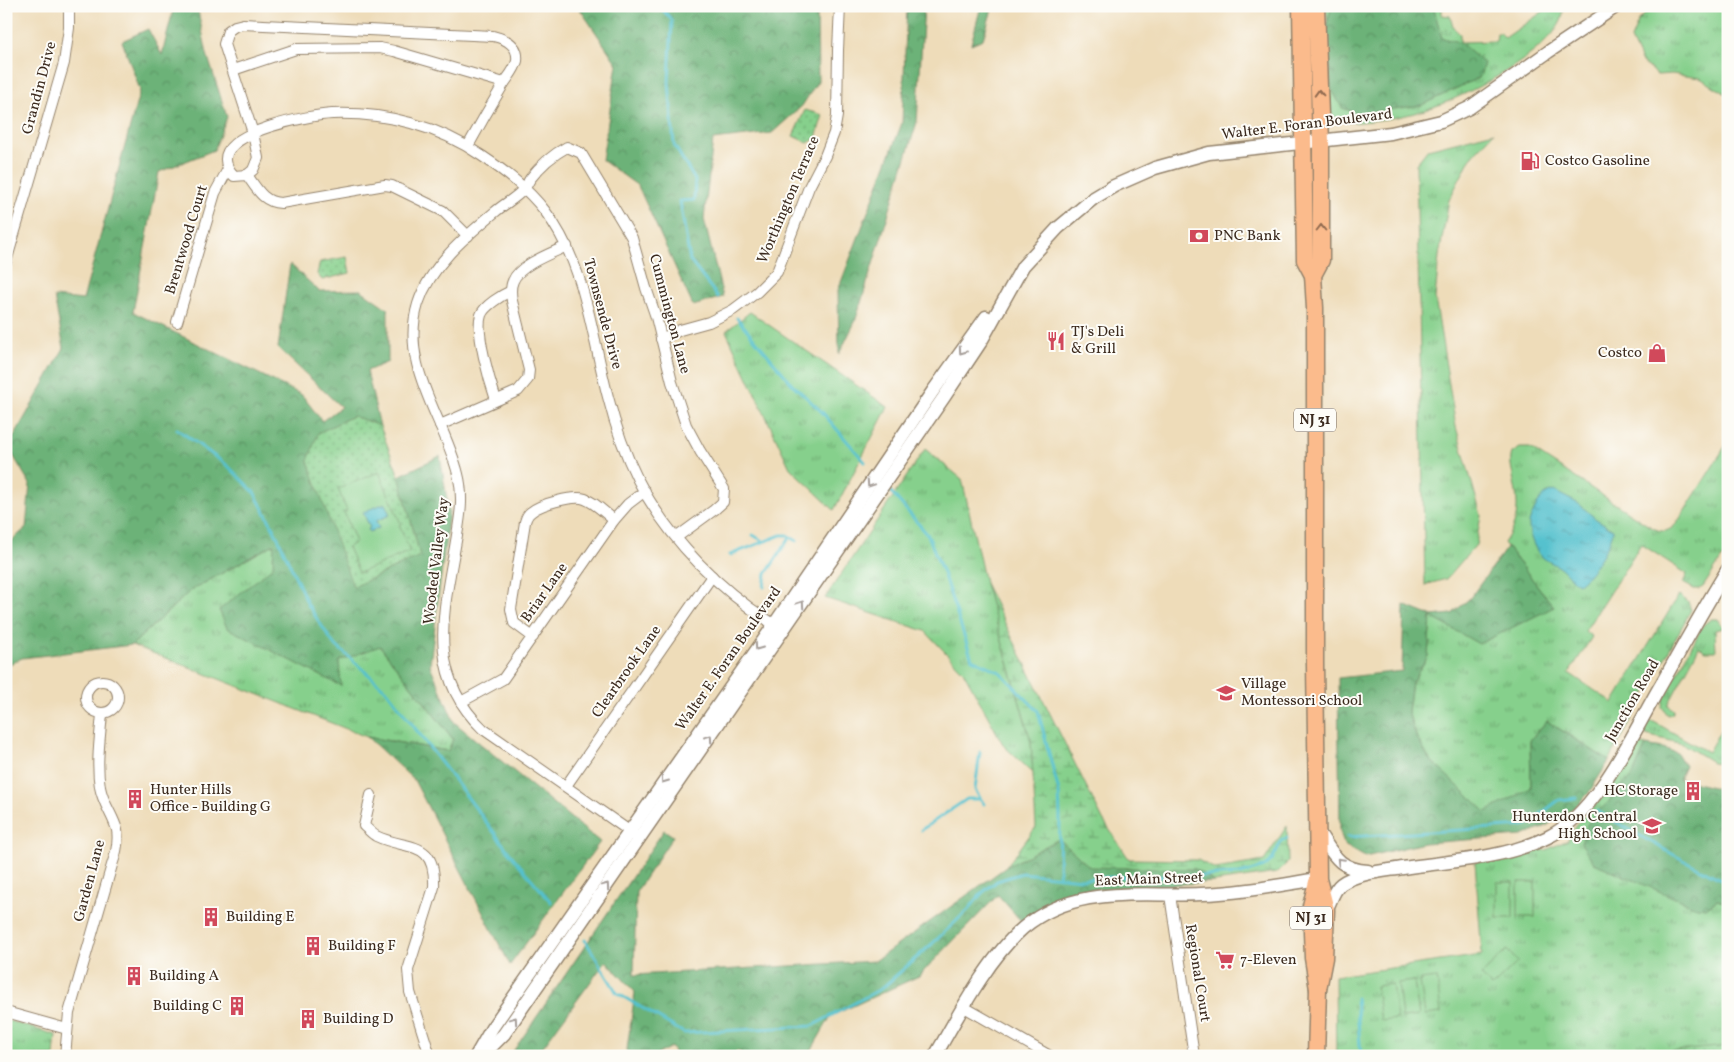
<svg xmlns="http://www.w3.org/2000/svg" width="1734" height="1062" font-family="Vollkorn,serif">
<defs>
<pattern id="grass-tufts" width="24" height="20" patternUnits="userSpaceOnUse" patternTransform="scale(1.25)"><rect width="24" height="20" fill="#86d08c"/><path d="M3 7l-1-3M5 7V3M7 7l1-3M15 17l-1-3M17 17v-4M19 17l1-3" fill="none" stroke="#6fa972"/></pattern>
<pattern id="forest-crowns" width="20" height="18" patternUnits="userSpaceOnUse" patternTransform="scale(1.25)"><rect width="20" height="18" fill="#6cb278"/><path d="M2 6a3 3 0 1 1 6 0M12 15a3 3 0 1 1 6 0" fill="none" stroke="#5a9162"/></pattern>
<pattern id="wetland-marsh" width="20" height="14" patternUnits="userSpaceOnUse" patternTransform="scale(1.25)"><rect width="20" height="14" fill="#86d08c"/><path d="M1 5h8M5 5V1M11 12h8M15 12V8" fill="none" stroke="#6fa972"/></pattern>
<pattern id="park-dots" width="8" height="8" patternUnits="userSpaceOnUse" patternTransform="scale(1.25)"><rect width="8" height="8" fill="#86d08c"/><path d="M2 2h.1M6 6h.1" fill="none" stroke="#6fa972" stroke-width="1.8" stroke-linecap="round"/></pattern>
<pattern id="water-ripples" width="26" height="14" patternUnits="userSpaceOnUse" patternTransform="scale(1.25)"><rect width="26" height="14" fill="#55c1ce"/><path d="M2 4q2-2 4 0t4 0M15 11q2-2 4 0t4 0" fill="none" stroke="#489da7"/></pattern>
</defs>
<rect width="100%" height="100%" fill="#fdfcf7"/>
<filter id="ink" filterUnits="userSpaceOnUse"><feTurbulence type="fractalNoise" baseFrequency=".02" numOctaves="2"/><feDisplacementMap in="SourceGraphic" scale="10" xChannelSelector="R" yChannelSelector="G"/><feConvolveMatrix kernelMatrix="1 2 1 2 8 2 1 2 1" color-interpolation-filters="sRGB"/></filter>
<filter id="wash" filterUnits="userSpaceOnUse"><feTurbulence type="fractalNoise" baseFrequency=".0096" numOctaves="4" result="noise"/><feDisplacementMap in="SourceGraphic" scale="20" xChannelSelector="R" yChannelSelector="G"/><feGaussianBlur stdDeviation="1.12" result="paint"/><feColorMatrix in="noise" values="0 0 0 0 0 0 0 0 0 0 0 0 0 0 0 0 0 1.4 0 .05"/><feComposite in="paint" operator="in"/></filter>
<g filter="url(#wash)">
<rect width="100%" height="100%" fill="#eedcb9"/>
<!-- grass -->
<g fill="url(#grass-tufts)" stroke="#607d55">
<path d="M 1326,6 L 1442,6 L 1442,15 L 1450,16 L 1453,27 L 1460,34 L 1460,42 L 1496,41 L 1497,33 L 1500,33 L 1505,38 L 1548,8 L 1548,6 L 1563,6 C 1563,11 1563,16 1561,21 C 1546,54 1470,94 1436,106 C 1415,114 1392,119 1370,121 C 1358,122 1347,125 1336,118 C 1333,116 1330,113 1329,109 C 1326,101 1329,88 1329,79 C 1329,55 1328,30 1326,6 Z"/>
<path d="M 1653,6 L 1728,6 L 1728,95 L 1700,78 L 1672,74 L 1657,75 L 1641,61 L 1631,39 L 1639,20 Z"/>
<path d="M 1494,132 L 1470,159 L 1449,200 L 1439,256 L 1435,298 L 1456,427 L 1481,515 L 1476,545 L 1446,579 L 1425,585 L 1416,164 L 1428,149 Z"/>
<path d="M 750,312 L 888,407 L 834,510 L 790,468 L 726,331 Z"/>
<path d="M 1728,442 L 1728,549 L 1703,587 L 1699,589 L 1694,589 L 1683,583 L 1687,574 L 1641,544 L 1585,631 L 1592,637 L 1569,673 L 1613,703 L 1679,595 L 1688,602 L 1691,610 L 1609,761 L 1547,721 L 1530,740 L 1531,788 L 1486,813 L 1429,759 L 1416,736 L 1408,712 L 1412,682 L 1428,656 L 1431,616 L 1554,607 L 1504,543 C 1520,519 1519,505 1513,477 C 1512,469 1509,461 1512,453 L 1520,448 L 1530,448 L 1646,524 C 1659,531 1665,536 1677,523 Z"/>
<path d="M 925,449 L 962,479 L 985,583 L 1031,741 L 1033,773 L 1004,746 L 963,671 L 925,631 L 825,598 Z"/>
<path d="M 274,544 L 380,646 L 453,739 L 448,751 L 367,737 L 132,645 L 190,591 Z"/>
<path d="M 1711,619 L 1718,619 L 1724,628 L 1715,630 L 1716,651 L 1706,651 L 1699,647 L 1668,705 L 1674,710 L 1672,714 L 1668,715 L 1662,707 L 1663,700 L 1703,625 Z"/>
<path d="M 1728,717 L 1728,746 L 1724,763 L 1712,762 L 1683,744 L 1646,735 L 1643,730 L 1648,721 L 1654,722 L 1708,752 Z"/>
<path d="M 1641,745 L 1646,745 L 1633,778 L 1706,908 L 1717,900 L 1728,903 L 1728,1056 L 1336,1056 L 1335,976 L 1482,955 L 1475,862 L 1537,850 L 1546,850 L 1568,840 C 1573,824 1588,813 1599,801 C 1614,784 1625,766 1636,746 Z"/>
<path d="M 6,1020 L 56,1035 L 54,1056 L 6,1056 Z"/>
</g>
<!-- forest -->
<g fill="url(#forest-crowns)" stroke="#546e4b">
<path d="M 174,6 L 197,6 L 207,54 L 227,117 L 214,150 L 159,172 L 133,312 L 302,395 L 322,421 L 341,407 L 278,348 L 290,264 L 319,291 L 361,290 L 388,309 L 388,362 L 367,371 L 380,426 L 353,416 L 318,433 L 353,587 L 420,556 L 399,476 L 440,456 L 449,512 L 430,665 L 454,722 L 600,842 L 510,965 L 414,780 L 367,737 L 448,751 L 453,739 L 380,646 L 339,661 L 341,686 L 227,628 L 219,610 L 273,567 L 274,544 L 190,591 L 132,645 L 22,658 L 6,666 L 6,550 L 8,544 L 26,528 L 30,484 L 8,447 L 64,348 L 54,297 L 83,300 L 140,90 L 122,41 L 148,29 L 162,55 Z"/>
<path d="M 578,6 L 817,6 L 818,81 L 802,106 L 772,133 L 713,140 L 704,219 L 723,297 L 693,306 L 638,186 L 602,160 L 617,64 Z"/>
<path d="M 907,6 L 924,6 L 917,122 L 855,322 L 839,354 L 838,290 L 902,123 Z"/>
<path d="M 981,6 L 993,6 L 983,39 L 971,44 Z"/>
<path d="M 1332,6 L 1433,6 L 1442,38 L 1459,42 L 1484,63 L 1480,77 L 1422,105 L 1360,114 L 1342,108 L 1331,88 L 1327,23 Z"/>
<path d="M 1507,547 L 1554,607 L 1479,644 L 1431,617 L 1428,656 L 1412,682 L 1408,712 L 1416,736 L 1429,759 L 1486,812 L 1531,788 L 1530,740 L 1547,721 L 1609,761 L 1588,794 L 1575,807 L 1543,828 L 1522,836 L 1424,843 L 1365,857 L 1344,845 L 1340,831 L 1338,678 L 1402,671 L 1404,605 L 1431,616 L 1452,614 L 1470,598 Z"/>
<path d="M 1646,745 L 1663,748 L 1677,753 L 1685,766 L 1679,779 L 1717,788 L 1721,763 L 1725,763 L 1728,746 L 1728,903 L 1717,900 L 1706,908 L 1696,907 L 1594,863 L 1581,843 L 1587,825 L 1593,815 L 1607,804 L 1617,790 L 1632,777 Z"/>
<path d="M 664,830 L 673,836 L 636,892 L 634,975 L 875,961 L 1006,867 L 1059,839 L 1091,867 L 1195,869 L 1215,882 L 1080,890 L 1021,921 L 998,895 L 919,976 L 831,1016 L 808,1056 L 746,1056 L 738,1051 L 727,1056 L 676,1056 L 671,1047 L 654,1056 L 626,1056 L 635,992 L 606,961 L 536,1056 L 510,1056 Z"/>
</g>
<!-- wetland -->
<path fill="url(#wetland-marsh)" stroke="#607d55" d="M 985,583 L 1103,820 L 1129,859 L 1198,860 L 1215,869 L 1264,861 L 1287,826 L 1288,862 L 1277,873 L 1215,882 L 1195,869 L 1090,867 L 1059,839 L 1006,867 L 1036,827 L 1031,741 Z"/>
<!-- park -->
<g fill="url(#park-dots)" stroke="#607d55">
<path d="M 805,110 L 823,115 L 816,138 L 808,143 L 793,136 Z"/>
<path d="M 347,257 L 350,273 L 322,280 L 317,274 L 320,262 Z"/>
<path d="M 353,416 L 380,426 L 399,476 L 420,556 L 353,587 L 308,461 L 318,433 Z"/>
<path d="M 1728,1046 L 1728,1056 L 1650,1056 L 1654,1053 Z"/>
</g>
<!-- pitch -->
<g fill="#86d08c" stroke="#607d55">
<path d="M 379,472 L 401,524 L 399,525 L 410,551 L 359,573 L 348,547 L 356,542 L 344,512 L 347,511 L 338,489 Z"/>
<rect x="1497" y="882" width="16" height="36"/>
<rect x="1518" y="882" width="17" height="35"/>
<path d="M 1507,950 L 1518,962 L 1492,987 L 1481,975 Z"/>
<path d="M 1437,978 L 1441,1013 L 1425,1015 L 1420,980 Z"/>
<path d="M 1414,981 L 1419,1016 L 1402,1018 L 1398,983 Z"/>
<path d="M 1392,984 L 1397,1019 L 1381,1021 L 1376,986 Z"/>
</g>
<!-- water -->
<g fill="url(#water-ripples)" stroke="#487676">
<path d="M 1554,491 L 1579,504 L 1596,519 L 1613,529 C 1615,539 1588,580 1578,584 C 1571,580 1567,573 1561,568 C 1555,564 1546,561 1541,556 C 1534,549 1528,532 1529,523 C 1530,518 1533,513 1535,509 C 1540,499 1544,493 1554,491 Z"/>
<path d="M 385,503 L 390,515 L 376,521 L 379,528 L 369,532 L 368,529 L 370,528 L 363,512 Z"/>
</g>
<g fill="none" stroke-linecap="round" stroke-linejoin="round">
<!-- stream -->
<g stroke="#55c1ce" stroke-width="3">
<path d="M 659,6 L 672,20 L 669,82 L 674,145 L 695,180 L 694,200 L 680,201 L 690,261 L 718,297"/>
<path d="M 737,318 L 793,385 L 822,412 L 865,462"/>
<path d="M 177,429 L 228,466 L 254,492 L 274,529 L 308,605 L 333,643 L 386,690 L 512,856 L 551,902"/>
<path d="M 891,492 L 928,535 L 943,573 L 972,659 L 1000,672 L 1038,711 L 1059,792 L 1060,816 L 1059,877"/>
<path d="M 753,535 L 763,541"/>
<path d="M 730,555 L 781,535 L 787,535 L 797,541"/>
<path d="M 764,587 L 766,574 L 790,537"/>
<path d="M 980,752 L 975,790 L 984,804"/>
<path d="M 1597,811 L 1674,855 L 1728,883"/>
<path d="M 921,830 L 967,799 L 980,799"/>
<path d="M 1348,837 L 1525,826 L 1559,800 L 1576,798"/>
<path d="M 585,940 L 617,993 L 684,1033 L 812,1026 L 882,988 L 932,944 L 969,909 L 982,893 L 997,881 L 1022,873 L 1082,879 L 1134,876 L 1180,877 L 1240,874 L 1264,867 L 1272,860 L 1282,840 L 1287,838"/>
<path d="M 1356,998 L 1361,1056"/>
</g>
</g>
</g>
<g filter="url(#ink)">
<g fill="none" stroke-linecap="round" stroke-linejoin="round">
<!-- minor casing -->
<g stroke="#94836c" stroke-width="12">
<g id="minor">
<path d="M 233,70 L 296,49 L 380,48 L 394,51 L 504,83"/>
<path d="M 468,146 C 479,126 491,105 503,85 C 508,77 515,70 517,61 C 519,45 506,39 493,36 L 243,24 L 235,26 L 228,31 L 224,44 L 253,133 L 258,158 L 253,170 L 247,175 L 234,176 C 230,171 226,167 226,160 C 224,131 311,115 332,114 C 385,112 439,126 482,156 C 506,172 527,188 545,211 C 586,265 591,333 608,397 C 615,425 625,454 638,480 C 668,539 723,594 780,628"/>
<path d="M 247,175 C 257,189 263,202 281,203 L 385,185 L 392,186 L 443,211 L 468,236"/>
<path d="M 6,262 L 64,63 L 69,28 L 69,6"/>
<path d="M 177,322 L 215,193 L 228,169"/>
<path d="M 661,339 L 680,330 L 709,322 L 733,310 L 757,292 L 777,272 L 809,187 L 825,156 L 834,133 L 837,116 L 838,50 L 840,6"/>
<path d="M 496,400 C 490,382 475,332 481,315 C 484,306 502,295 511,291"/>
<path d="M 440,425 L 518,391 L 528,379 L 529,370 L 512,301 C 511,295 510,287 513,281 C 519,265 552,253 567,246"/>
<path d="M 533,637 L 514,623 L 511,609 L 525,522 C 526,518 528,514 531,512 C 540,504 574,495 585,499 C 596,503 605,513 614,520"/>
<circle cx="102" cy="697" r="16"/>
<path d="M 461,702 L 503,679 L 614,520 L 628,504 L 645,491"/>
<path d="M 566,786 L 712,576"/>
<path d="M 371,795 L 364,826 C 368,829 372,834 376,836 C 407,851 436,838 434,887 L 408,970 L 410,992 L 430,1056"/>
<path d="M 635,835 L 483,729 C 425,674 444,611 456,541 C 460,518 464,497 458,474 C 444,417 399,366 418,304 C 430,266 465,237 495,212 C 504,204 516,198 524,189 C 527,186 528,182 530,179 C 540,166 552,155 567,147 L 581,153 L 632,238 L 646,288 L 656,317 L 672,382 L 686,425 L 700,451 L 724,489 L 723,502 L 714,510 L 677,537"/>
<path d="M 1170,895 L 1194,1056"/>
<path d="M 964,1007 L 1050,1056"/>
<path d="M 6,1012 L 67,1029"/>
<path d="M 65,1056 L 69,1013 L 112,865 C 116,854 119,842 117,830 C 113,815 103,804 100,787 C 96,763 100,738 102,714"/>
</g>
</g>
<!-- tertiary casing -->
<g stroke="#94836c" stroke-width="15">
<g id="tertiary">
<path d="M 1317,830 C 1333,853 1337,869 1368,871"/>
<path d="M 1326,910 C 1331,902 1333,890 1341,884 C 1356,873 1385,871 1403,868 C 1450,861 1504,859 1548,837 C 1596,814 1632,736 1658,690 C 1681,650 1703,609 1728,569"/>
<path d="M 476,1056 L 492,1028 L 763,641 L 933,391 L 986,317"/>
<path d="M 482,1056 L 504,1034 L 944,397 L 980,343 L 1023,266 L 1058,228 L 1094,198 L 1114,186 L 1155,168 L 1209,153 L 1391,133 L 1441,121 L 1469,108 L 1548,52 L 1617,6"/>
<path d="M 935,1056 C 958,1016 988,958 1023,928 C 1076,884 1139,897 1201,894 C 1241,893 1279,885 1318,879"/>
</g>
</g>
<!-- trunk casing -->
<g stroke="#94836c" stroke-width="19">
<g id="trunk">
<path d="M 1301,6 L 1305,260 L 1313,275 L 1315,308 L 1315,664 L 1318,879 L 1326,910 L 1324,958 L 1318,989"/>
<path d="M 1313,275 L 1321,260 L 1321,142 L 1316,6"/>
<path d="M 1316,1056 L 1318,989 L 1313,958 L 1311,906 L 1317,882"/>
</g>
</g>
<!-- minor -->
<use href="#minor" stroke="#fff" stroke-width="10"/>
<!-- tertiary -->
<use href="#tertiary" stroke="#fff" stroke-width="12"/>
<!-- trunk -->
<use href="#trunk" stroke="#fbbb8c" stroke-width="16"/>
</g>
<!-- one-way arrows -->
<defs><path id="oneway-chevron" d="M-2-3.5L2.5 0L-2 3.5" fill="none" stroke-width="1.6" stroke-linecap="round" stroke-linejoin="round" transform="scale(1.25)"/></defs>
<g stroke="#916b50">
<use href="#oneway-chevron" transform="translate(1319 93) rotate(-92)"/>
<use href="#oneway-chevron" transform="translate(1321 228) rotate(-90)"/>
</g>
<g stroke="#a79f9a">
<use href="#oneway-chevron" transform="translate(962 351) rotate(125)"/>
<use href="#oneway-chevron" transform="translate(870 484) rotate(124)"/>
<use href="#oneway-chevron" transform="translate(801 604) rotate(-56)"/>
<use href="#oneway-chevron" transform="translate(758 647) rotate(125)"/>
<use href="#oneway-chevron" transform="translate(709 738) rotate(-55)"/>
<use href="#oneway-chevron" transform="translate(664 780) rotate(125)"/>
<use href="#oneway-chevron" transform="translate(1340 861) rotate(-135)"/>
<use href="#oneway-chevron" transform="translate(606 886) rotate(-55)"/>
<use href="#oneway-chevron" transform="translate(514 1020) rotate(-55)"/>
</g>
</g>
<!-- icons -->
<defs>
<g id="fuel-bare" transform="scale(1.5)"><path d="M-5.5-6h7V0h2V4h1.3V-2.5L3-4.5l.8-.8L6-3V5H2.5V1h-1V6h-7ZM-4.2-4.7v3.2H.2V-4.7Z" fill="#d1495b" stroke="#fdfcf7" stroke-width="2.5" paint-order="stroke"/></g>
<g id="bank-bare" transform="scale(1.5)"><path d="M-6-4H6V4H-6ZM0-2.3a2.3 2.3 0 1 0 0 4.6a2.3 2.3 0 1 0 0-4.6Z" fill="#d1495b" stroke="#fdfcf7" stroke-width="2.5" paint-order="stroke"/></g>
<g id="restaurant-bare" transform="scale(1.5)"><path d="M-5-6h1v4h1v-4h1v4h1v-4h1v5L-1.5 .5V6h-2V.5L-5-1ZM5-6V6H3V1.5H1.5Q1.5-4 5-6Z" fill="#d1495b" stroke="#fdfcf7" stroke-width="2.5" paint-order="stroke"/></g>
<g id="shop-bare" transform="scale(1.5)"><path d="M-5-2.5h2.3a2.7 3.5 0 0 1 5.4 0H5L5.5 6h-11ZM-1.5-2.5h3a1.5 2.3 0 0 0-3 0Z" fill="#d1495b" stroke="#fdfcf7" stroke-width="2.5" paint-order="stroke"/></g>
<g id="school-bare" transform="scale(1.5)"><path d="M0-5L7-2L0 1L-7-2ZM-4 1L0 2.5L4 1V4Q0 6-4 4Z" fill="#d1495b" stroke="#fdfcf7" stroke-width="2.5" paint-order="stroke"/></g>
<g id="building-bare" transform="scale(1.5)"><path d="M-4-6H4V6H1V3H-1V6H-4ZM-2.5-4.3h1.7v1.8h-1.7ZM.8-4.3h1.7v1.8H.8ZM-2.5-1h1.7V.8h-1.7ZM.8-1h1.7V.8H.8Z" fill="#d1495b" stroke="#fdfcf7" stroke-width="2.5" paint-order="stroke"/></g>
<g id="supermarket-bare" transform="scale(1.5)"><path d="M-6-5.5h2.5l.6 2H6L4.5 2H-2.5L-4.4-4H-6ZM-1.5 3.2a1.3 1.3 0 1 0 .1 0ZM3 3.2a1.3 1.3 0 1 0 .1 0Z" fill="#d1495b" stroke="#fdfcf7" stroke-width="2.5" paint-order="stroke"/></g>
</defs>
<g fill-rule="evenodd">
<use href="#fuel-bare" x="1530" y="161"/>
<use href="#bank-bare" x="1199" y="236"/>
<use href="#restaurant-bare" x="1056" y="341"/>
<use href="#shop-bare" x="1657" y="353"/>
<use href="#school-bare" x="1226" y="693"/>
<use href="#building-bare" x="1693" y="791"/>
<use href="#building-bare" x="135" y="799"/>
<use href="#school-bare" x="1652" y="826"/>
<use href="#building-bare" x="211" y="917"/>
<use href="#building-bare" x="313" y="946"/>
<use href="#supermarket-bare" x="1225" y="960"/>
<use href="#building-bare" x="134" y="976"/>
<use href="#building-bare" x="237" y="1006"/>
<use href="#building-bare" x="308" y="1019"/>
</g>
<g text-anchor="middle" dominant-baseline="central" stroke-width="4" stroke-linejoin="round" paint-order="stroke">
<!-- shield labels -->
<g fill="#fdfcf7" stroke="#75695f" stroke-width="1">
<rect x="1294" y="408.5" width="42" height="23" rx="4"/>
<rect x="1290" y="906.5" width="42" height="23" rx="4"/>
</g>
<g font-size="14" font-weight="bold" fill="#3b2a1e">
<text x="1315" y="420">NJ 31</text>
<text x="1311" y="918">NJ 31</text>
</g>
<!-- street labels -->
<g font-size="15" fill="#3b2a1e" stroke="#fdfcf7">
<text transform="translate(40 88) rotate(-75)">Grandin Drive</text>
<text transform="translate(1307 125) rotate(-7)">Walter E. Foran Boulevard</text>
<text transform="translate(789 200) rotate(-67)">Worthington Terrace</text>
<text transform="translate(187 240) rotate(-73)">Brentwood Court</text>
<text transform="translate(602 314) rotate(75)">Townsende Drive</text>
<text transform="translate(669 314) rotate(75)">Cummington Lane</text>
<text transform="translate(437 561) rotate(-83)">Wooded Valley Way</text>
<text transform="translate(545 593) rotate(-55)">Briar Lane</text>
<text transform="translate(729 659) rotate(-55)">Walter E. Foran Boulevard</text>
<text transform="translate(627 672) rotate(-55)">Clearbrook Lane</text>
<text transform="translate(1633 701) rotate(-60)">Junction Road</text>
<text transform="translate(1149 880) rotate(-2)">East Main Street</text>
<text transform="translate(90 881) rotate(-75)">Garden Lane</text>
<text transform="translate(1197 973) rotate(81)">Regional Court</text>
</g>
<!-- poi labels -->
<g font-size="15" fill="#3b2a1e" stroke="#fdfcf7" text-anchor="start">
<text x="1545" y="161">Costco Gasoline</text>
<text x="1214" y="236">PNC Bank</text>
<text x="1071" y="332">TJ's Deli<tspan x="1071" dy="17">&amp; Grill</tspan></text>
<text x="1642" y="353" text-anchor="end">Costco</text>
<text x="1241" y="684">Village<tspan x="1241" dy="17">Montessori School</tspan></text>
<text x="150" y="790">Hunter Hills<tspan x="150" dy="17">Office - Building G</tspan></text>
<text x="1678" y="791" text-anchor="end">HC Storage</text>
<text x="1637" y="817" text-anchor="end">Hunterdon Central<tspan x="1637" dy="17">High School</tspan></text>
<text x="226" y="917">Building E</text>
<text x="328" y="946">Building F</text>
<text x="1240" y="960">7-Eleven</text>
<text x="149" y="976">Building A</text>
<text x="222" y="1006" text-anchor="end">Building C</text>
<text x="323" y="1019">Building D</text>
</g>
</g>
<!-- margin -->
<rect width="1734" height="1062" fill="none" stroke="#fdfcf7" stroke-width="25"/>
</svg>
